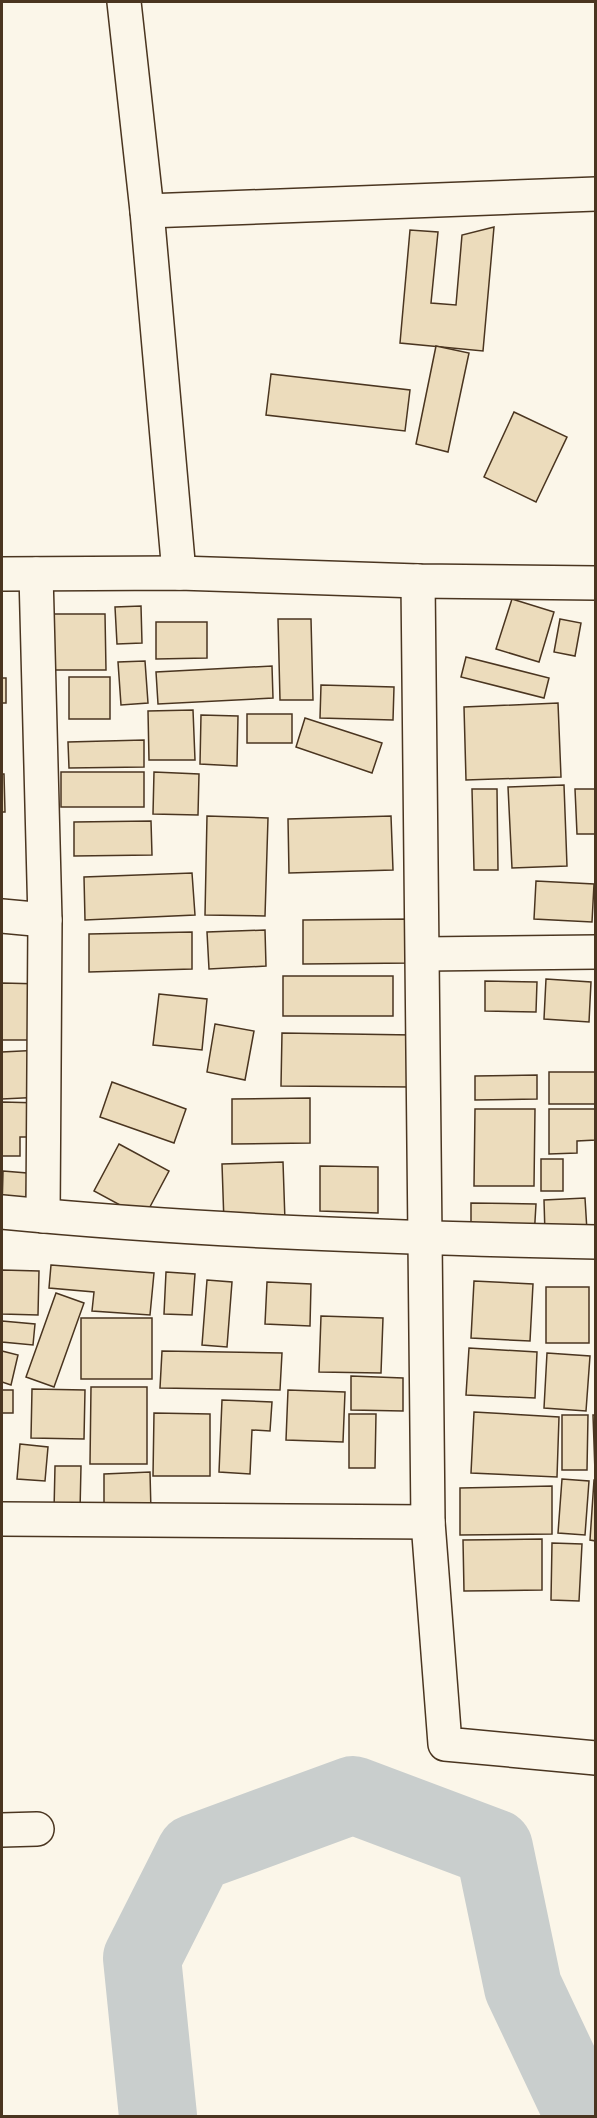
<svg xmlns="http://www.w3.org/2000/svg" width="597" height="2118" font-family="'Asap Condensed',sans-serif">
<rect width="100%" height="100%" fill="#fbf6e9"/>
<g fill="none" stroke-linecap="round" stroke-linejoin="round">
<!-- river -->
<path stroke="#c9cecd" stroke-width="78" d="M 158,2116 L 142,1958 L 195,1853 L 353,1795 L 494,1848 L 523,1987 L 575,2097 L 596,2112"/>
</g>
<!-- building -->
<g fill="#ecdcbc" stroke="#4a3520" stroke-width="1.5">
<path d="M 494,227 L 483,351 L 400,343 L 410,230 L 438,232 L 431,303 L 456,305 L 462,235 Z"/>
<path d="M 436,346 L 469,353 L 448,452 L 416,444 Z"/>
<path d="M 271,374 L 410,390 L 405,431 L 266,415 Z"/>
<path d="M 514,412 L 567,437 L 536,502 L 484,477 Z"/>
<path d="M 512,599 L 554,612 L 539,662 L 496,649 Z"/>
<path d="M 141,606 L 142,643 L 117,644 L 115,607 Z"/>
<path d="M 47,614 L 105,614 L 106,670 L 48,670 Z"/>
<path d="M 278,619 L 311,619 L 313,700 L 280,700 Z"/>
<path d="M 560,619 L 581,623 L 575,656 L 554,652 Z"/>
<path d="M 156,622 L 207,622 L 207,658 L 156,659 Z"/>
<path d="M 466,657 L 549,678 L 544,698 L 461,677 Z"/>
<path d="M 145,661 L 148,703 L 121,705 L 118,662 Z"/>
<path d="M 272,666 L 273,698 L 158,704 L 156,672 Z"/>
<rect x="69" y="677" width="41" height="42"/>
<rect x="2" y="678" width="4" height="25"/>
<path d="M 321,685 L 394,687 L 393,720 L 320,718 Z"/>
<path d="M 558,703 L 561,777 L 466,780 L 464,707 Z"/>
<path d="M 193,710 L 195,760 L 149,760 L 148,711 Z"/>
<rect x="247" y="714" width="45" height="29"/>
<path d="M 201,715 L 238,716 L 237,766 L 200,764 Z"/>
<path d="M 305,718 L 382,743 L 372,773 L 296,747 Z"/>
<path d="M 144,740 L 144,767 L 69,768 L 68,742 Z"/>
<rect x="61" y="772" width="83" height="35"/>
<path d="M 154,772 L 199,774 L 198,815 L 153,814 Z"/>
<path d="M 2,774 L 4,774 L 5,812 L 2,812 Z"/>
<path d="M 564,785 L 567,866 L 512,868 L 508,787 Z"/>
<path d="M 472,789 L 497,789 L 498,870 L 474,870 Z"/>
<path d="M 575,789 L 596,789 L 596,834 L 577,834 Z"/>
<path d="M 207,816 L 268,818 L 265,916 L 205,915 Z"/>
<path d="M 391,816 L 393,870 L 289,873 L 288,819 Z"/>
<path d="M 151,821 L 152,855 L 74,856 L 74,822 Z"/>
<path d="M 192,873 L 195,915 L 85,920 L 84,877 Z"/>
<path d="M 536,881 L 594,884 L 592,922 L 534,919 Z"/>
<path d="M 412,919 L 413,963 L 303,964 L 303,920 Z"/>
<path d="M 265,930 L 266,966 L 209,969 L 207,932 Z"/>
<path d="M 192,932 L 192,969 L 89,972 L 89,934 Z"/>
<rect x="283" y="976" width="110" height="40"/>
<path d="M 546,979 L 591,982 L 589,1022 L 544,1019 Z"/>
<path d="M 485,981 L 537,982 L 536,1012 L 485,1011 Z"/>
<path d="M 2,983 L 42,984 L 41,1040 L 2,1040 Z"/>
<path d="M 159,994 L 207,999 L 202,1050 L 153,1045 Z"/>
<path d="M 215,1024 L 254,1031 L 245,1080 L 207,1072 Z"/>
<path d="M 282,1033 L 413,1035 L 413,1087 L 281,1086 Z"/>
<path d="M 41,1050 L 43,1097 L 2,1099 L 2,1052 Z"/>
<rect x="549" y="1072" width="47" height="32"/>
<path d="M 537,1075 L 537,1099 L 475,1100 L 475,1076 Z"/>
<path d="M 112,1082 L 186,1109 L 174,1143 L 100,1117 Z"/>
<path d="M 310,1098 L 310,1143 L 232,1144 L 232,1099 Z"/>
<path d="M 2,1102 L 41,1103 L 41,1137 L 20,1137 L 20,1156 L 2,1156 Z"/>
<path d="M 475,1109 L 535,1109 L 534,1186 L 474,1186 Z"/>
<path d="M 549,1109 L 596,1109 L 596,1140 L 577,1141 L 577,1153 L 549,1154 Z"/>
<path d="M 119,1144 L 169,1171 L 144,1218 L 94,1191 Z"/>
<rect x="541" y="1159" width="22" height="32"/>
<path d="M 283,1162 L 285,1221 L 224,1223 L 222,1164 Z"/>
<path d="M 320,1166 L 378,1167 L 378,1213 L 320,1211 Z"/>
<path d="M 3,1171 L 27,1173 L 26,1210 L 2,1209 Z"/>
<path d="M 585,1198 L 587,1231 L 545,1234 L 544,1200 Z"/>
<path d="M 471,1203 L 536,1204 L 534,1238 L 471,1236 Z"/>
<path d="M 51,1265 L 154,1273 L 150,1315 L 92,1311 L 94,1292 L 49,1288 Z"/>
<path d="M 2,1270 L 39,1271 L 38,1315 L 2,1314 Z"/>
<path d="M 166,1272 L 195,1274 L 192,1315 L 164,1314 Z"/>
<path d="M 207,1280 L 232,1282 L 227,1347 L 202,1345 Z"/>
<path d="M 474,1281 L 533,1284 L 530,1341 L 471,1338 Z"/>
<path d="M 267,1282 L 311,1284 L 310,1326 L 265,1324 Z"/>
<rect x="546" y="1287" width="43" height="56"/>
<path d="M 56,1293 L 84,1303 L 54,1387 L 26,1377 Z"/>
<path d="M 321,1316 L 383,1318 L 381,1373 L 319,1372 Z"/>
<rect x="81" y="1318" width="71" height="61"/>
<path d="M 2,1321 L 35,1324 L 33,1345 L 2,1342 Z"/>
<path d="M 469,1348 L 537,1352 L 535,1398 L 466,1395 Z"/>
<path d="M 2,1351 L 18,1355 L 11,1385 L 2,1382 Z"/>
<path d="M 162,1351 L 282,1353 L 280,1390 L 160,1388 Z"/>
<path d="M 547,1353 L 590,1356 L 586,1411 L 544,1408 Z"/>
<path d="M 351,1376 L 403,1378 L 403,1411 L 351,1410 Z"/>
<path d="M 91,1387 L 147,1387 L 147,1464 L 90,1464 Z"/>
<path d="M 32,1389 L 85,1390 L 84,1439 L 31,1438 Z"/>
<rect x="2" y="1390" width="11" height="23"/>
<path d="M 288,1390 L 345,1392 L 343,1442 L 286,1440 Z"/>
<path d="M 222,1400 L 272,1402 L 270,1431 L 252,1430 L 250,1474 L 219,1472 Z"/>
<path d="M 474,1412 L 559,1417 L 557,1477 L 471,1473 Z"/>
<path d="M 154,1413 L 210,1414 L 210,1476 L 153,1476 Z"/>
<path d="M 349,1414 L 376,1414 L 375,1468 L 349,1468 Z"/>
<path d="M 562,1415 L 588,1415 L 587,1470 L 562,1470 Z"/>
<path d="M 593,1415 L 596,1415 L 596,1472 L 595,1472 Z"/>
<path d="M 20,1444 L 48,1447 L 45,1481 L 17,1479 Z"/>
<path d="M 55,1466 L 81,1466 L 80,1511 L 54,1511 Z"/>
<path d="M 150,1472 L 151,1512 L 104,1513 L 104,1474 Z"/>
<path d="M 562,1479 L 589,1481 L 585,1535 L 558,1533 Z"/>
<path d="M 594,1480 L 596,1480 L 596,1541 L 590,1540 Z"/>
<path d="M 552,1486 L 552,1534 L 460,1535 L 460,1488 Z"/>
<path d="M 542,1539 L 542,1590 L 464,1591 L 463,1540 Z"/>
<path d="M 552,1543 L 582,1544 L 579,1601 L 551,1600 Z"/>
</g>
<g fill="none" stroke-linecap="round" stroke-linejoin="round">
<!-- minor casing -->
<g stroke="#4a3520" stroke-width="36">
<g id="minor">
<path d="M 124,2 L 147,211 L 179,573"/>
<path d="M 147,211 L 596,194"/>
<path d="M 2,574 L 179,573 L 418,581 L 596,583"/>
<path d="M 36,574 L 45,920 L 43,1216"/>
<path d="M 418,581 L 428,1522 L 445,1744 L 596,1758"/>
<path d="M 2,916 L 45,920"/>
<path d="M 424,954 L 596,952"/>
<path d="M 2,1212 C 199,1231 397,1238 596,1242"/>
<path d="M 2,1519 L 428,1522"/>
<path d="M 2,1830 L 37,1829"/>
</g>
</g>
<!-- minor -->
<use href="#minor" stroke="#fbf6e9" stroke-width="33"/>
</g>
<!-- border -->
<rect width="597" height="2118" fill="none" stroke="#4a3520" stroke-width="6"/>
</svg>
